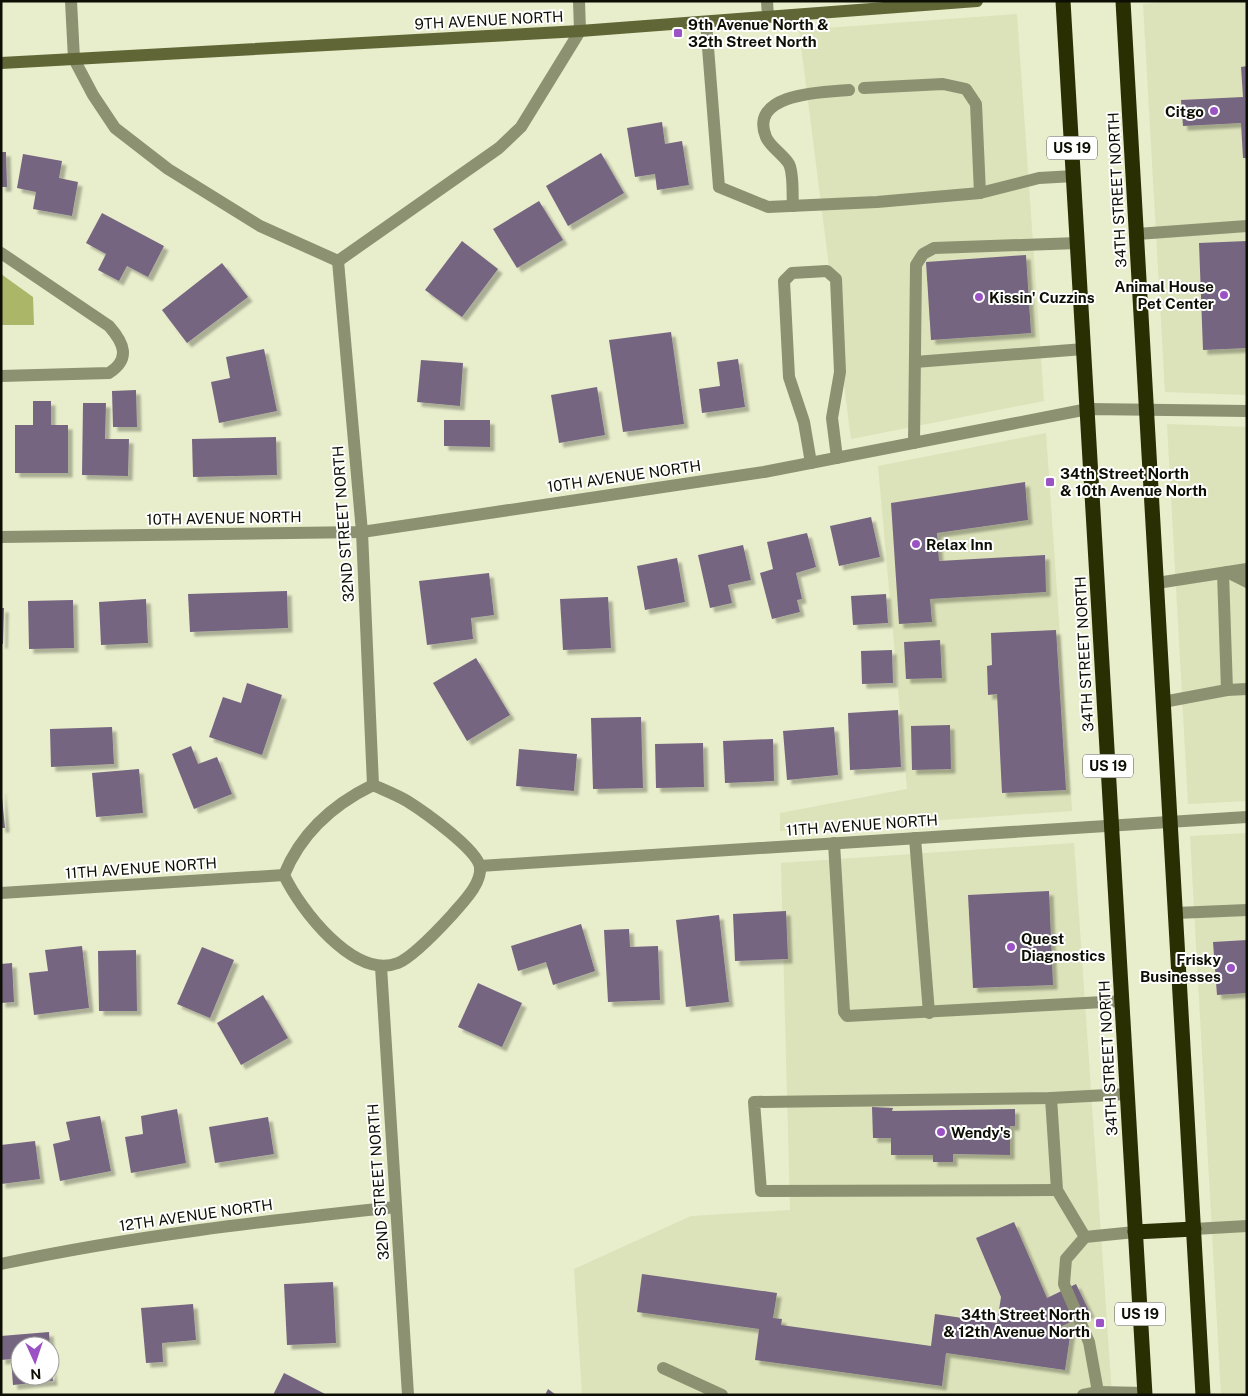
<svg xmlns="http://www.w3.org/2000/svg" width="1248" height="1396" font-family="'Public Sans',sans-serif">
<defs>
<filter id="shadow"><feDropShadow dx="4.5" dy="4.5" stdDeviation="1" flood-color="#0004"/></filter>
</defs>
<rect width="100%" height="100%" fill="#e8edcb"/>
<!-- built -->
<g fill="#dce2b9">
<path d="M 1181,1 L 1247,1 L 1247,395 L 1165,392 L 1143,4 Z"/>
<path d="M 1017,14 L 1044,401 L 851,439 L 799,30 Z"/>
<path d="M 1167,424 L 1247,427 L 1247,801 L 1188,804 Z"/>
<path d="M 1046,433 L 1072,811 L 780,831 L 780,813 L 907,789 L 878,466 Z"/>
<path d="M 1247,833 L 1247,1395 L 1221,1395 L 1190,836 Z"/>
<path d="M 1074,843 L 1112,1395 L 582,1395 L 574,1269 L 691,1216 L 790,1210 L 781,863 Z"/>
</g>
<!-- water -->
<path fill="#acb668" d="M 1,274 L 33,297 L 34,325 L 1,325 Z"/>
<!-- building -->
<g fill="#756580" filter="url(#shadow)">
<path d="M 1247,66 L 1247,158 L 1243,158 L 1241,123 L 1183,126 L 1181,100 L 1243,97 L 1241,67 Z"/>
<path d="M 662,122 L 665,144 L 682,141 L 689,185 L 657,190 L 655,174 L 635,177 L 627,128 Z"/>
<path d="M 1,152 L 6,152 L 7,187 L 1,187 Z"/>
<path d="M 601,153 L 624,193 L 568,226 L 546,186 Z"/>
<path d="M 23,154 L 62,161 L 59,178 L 78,182 L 72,216 L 33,209 L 36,192 L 17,188 Z"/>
<path d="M 539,201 L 563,240 L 517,268 L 493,229 Z"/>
<path d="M 102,213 L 164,246 L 148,277 L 127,266 L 119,281 L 98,270 L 106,254 L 86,243 Z"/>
<path d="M 462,241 L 498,269 L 462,317 L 425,290 Z"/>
<path d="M 1247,241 L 1247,348 L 1203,350 L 1199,243 Z"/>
<path d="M 1026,255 L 1031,333 L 931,340 L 926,262 Z"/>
<path d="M 222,263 L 248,297 L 187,343 L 162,310 Z"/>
<path d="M 671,332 L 684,424 L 623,432 L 609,340 Z"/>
<path d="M 264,349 L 277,411 L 219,423 L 211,382 L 230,378 L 226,357 Z"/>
<path d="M 738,359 L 745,407 L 702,413 L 699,389 L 720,386 L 717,362 Z"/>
<path d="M 421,360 L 463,363 L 460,406 L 417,402 Z"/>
<path d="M 597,387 L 605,435 L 559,443 L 551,395 Z"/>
<path d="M 136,390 L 137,427 L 113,427 L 112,391 Z"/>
<path d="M 33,401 L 51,401 L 51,425 L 68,425 L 68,473 L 15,473 L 15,425 L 33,425 Z"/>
<path d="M 83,403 L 106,403 L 105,439 L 129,439 L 128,476 L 82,475 Z"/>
<path d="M 444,420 L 490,420 L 490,447 L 444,446 Z"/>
<path d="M 276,437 L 277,475 L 193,477 L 192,439 Z"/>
<path d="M 1025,482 L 1028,520 L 937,533 L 939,561 L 1045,555 L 1046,592 L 930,599 L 932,622 L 899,624 L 891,503 Z"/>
<path d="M 871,517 L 880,557 L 839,566 L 830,526 Z"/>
<path d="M 807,533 L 816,567 L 796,573 L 802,599 L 797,600 L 800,612 L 772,619 L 760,573 L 773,569 L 767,542 Z"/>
<path d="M 743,545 L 751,580 L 728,585 L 732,603 L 710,608 L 698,555 Z"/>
<path d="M 677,558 L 685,602 L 645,610 L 637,566 Z"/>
<path d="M 489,573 L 494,615 L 471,618 L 473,639 L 427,645 L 419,581 Z"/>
<path d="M 287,591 L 288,628 L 190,632 L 188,594 Z"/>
<path d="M 886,594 L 888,623 L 853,625 L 851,596 Z"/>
<path d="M 608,597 L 611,648 L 563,650 L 560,599 Z"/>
<path d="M 146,599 L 148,643 L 101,645 L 99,602 Z"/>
<path d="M 73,600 L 74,648 L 29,649 L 28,601 Z"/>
<path d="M 1,608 L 4,608 L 3,644 L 1,644 Z"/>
<path d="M 1056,630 L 1066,790 L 1002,793 L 997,694 L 988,695 L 987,666 L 992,665 L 991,633 Z"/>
<path d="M 940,640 L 942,678 L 906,679 L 904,642 Z"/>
<path d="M 892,650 L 893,683 L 862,684 L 861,651 Z"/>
<path d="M 476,658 L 510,715 L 467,741 L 433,683 Z"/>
<path d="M 247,683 L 282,695 L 262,755 L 209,737 L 223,697 L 241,703 Z"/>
<path d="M 898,710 L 901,767 L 850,770 L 848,713 Z"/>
<path d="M 641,717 L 643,788 L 593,789 L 591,718 Z"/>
<path d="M 950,725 L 951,769 L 912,770 L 911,726 Z"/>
<path d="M 112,727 L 114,764 L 51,767 L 50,729 Z"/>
<path d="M 834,727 L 838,775 L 787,780 L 783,731 Z"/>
<path d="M 773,739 L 774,781 L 725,783 L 723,741 Z"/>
<path d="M 703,743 L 704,787 L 656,788 L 655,744 Z"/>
<path d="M 191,746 L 198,764 L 217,757 L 232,794 L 194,809 L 172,754 Z"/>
<path d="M 519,749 L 577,754 L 574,791 L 516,786 Z"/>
<path d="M 139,769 L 143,813 L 96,817 L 92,773 Z"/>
<path d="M 1,787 L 5,828 L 1,828 Z"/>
<path d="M 1049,891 L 1053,985 L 973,988 L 968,895 Z"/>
<path d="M 786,911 L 788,959 L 735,961 L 733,914 Z"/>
<path d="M 719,915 L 729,1002 L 686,1007 L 676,920 Z"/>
<path d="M 581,924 L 595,971 L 553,985 L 546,962 L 518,971 L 511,946 Z"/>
<path d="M 629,929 L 630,947 L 658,946 L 660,1000 L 608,1002 L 604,930 Z"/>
<path d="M 1247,940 L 1247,993 L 1217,995 L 1213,942 Z"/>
<path d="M 82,946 L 89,1008 L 34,1015 L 29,973 L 48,971 L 45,950 Z"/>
<path d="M 202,947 L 234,960 L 210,1018 L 177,1004 Z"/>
<path d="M 136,950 L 137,1011 L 99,1011 L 98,951 Z"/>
<path d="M 12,963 L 14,1002 L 1,1003 L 1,964 Z"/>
<path d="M 478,983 L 522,1003 L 502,1047 L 458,1027 Z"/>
<path d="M 263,995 L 288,1038 L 241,1065 L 217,1023 Z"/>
<path d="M 872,1107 L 893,1108 L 892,1111 L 1015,1109 L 1015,1126 L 1010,1126 L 1010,1155 L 953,1154 L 953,1162 L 933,1162 L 933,1155 L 891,1155 L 891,1138 L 873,1138 Z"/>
<path d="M 177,1109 L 186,1163 L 131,1173 L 125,1137 L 143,1134 L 141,1116 Z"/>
<path d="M 100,1116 L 111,1171 L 60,1181 L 53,1144 L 70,1140 L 66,1122 Z"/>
<path d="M 268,1117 L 274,1154 L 215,1163 L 209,1127 Z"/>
<path d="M 35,1141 L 40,1179 L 1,1184 L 1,1145 Z"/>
<path d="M 1014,1222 L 1047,1298 L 1076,1284 L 1090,1313 L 1060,1327 L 1071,1330 L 1065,1370 L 946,1353 L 942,1386 L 755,1360 L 759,1329 L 637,1312 L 642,1274 L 777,1293 L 773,1318 L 782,1319 L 781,1325 L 931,1346 L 935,1314 L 997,1323 L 1001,1297 L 976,1238 Z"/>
<path d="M 333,1282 L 336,1343 L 287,1345 L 284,1284 Z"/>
<path d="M 193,1304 L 196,1340 L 162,1343 L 163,1362 L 146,1363 L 141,1308 Z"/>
<path d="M 49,1332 L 50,1346 L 20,1346 L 20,1376 L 50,1376 L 51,1363 L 53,1381 L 13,1385 L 11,1359 L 1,1360 L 1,1336 Z"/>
<path d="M 284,1373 L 327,1395 L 273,1395 Z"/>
<path d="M 548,1389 L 556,1395 L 545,1395 Z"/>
</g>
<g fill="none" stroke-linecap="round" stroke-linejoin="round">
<!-- lane -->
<g stroke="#8c9171" stroke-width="12">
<path d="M 767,1 L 768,17"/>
<path d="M 706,22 L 719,187 L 768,207 L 877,202 L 980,193 L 1039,178 L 1074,176"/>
<path d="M 864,88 L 943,84 L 966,89 L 976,104 L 980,193"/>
<path d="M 793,206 C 792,195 794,174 789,164 C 783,154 770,147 766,137 C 748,93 823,92 849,90"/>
<path d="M 1137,234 L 1247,226"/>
<path d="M 1,253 L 109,326 C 124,343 131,359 109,373 L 1,376"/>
<path d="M 915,362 L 1084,349"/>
<path d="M 914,443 L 916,265 L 923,254 L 934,248 L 1078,243"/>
<path d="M 811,463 L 804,422 L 789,377 L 784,281 L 792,273 L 827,271 L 836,279 L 840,372 L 832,418 L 837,458"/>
<path d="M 1227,572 L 1247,582"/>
<path d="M 1223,573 L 1227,690"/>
<path d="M 1157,583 L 1247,569"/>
<path d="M 1163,702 L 1227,690 L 1247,689"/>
<path d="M 915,838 L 929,1013"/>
<path d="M 834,843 L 844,1012 L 847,1016 L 1122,1001"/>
<path d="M 1176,913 L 1247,910"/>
<path d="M 1051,1098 L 1057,1190 L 1085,1237 L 1135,1232"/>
<path d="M 1057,1190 L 761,1191 L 754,1102 L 1051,1098 L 1127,1094"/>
<path d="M 1194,1229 L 1247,1226"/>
<path d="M 663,1368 L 722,1395"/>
<path d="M 1098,1392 L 1145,1393"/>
<path d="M 1083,1395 L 1098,1392 L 1089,1342 L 1064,1284 L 1066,1259 L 1085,1237"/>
</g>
<!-- street -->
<g stroke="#8c9171" stroke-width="12">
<path d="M 71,1 L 74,59 L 93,95 L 115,128 L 168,169 L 260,226 L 338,261 L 499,148 L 521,127 L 580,31 L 579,1"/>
<path d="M 338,261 L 362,532 L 373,785"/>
<path d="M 1,537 L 362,532 L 764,472 L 1088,409 L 1247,411"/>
<path d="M 373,785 C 384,790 397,795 407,801 C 423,811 477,849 480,867 C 482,884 462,903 452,915 C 440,928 413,957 398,963 C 354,980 300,909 284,875 C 301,833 332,805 373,785 Z"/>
<path d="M 480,866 L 1247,817"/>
<path d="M 1,893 L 284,875"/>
<path d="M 381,967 L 408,1395"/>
<path d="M 1,1264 C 132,1236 264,1221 396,1207"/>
</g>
<!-- secondary -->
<path stroke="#616636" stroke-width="12" d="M 1,63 L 580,31 L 977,1"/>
<!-- highway -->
<g stroke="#2a2e03" stroke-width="15">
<path d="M 1063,1 L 1145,1395"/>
<path d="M 1123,1 L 1203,1395"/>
<path d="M 1135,1232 L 1194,1229"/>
</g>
</g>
<!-- markers -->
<g fill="#9b52c5" stroke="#fff" stroke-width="2">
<rect x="673" y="28" width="10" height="10" rx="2.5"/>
<circle cx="1214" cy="111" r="5"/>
<circle cx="1224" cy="295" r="5"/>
<circle cx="979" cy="297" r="5"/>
<rect x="1045" y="477" width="10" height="10" rx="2.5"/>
<circle cx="916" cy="544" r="5"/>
<circle cx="1011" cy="947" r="5"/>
<circle cx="1231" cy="968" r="5"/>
<circle cx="941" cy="1132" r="5"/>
<rect x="1095" y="1318" width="10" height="10" rx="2.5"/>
</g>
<g text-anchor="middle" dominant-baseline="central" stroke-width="4" stroke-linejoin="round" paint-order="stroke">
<!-- shield labels -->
<g fill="#fff" stroke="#56574f" stroke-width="1">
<rect x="1047" y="136.5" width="50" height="23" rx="4"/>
<rect x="1083" y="754.5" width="50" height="23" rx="4"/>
<rect x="1115" y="1302.5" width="50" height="23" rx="4"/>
</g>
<g font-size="14" font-weight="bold" fill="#0d0f04">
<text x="1072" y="148">US 19</text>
<text x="1108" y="766">US 19</text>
<text x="1140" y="1314">US 19</text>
</g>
<!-- street labels -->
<g font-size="15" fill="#0d0f04" stroke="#fff">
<text transform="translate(489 20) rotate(-3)">9TH AVENUE NORTH</text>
<text transform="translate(1117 190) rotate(-93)">34TH STREET NORTH</text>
<text transform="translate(624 476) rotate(-8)">10TH AVENUE NORTH</text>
<text transform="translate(224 518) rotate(-1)">10TH AVENUE NORTH</text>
<text transform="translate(343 524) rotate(-94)">32ND STREET NORTH</text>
<text transform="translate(1084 654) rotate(-93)">34TH STREET NORTH</text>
<text transform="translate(862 825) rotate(-4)">11TH AVENUE NORTH</text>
<text transform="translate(141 868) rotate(-4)">11TH AVENUE NORTH</text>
<text transform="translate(1108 1058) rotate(-93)">34TH STREET NORTH</text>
<text transform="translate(378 1182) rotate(-94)">32ND STREET NORTH</text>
<text transform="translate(196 1215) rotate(-8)">12TH AVENUE NORTH</text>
</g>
<!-- poi labels -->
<g font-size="15" font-weight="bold" fill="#0d0f04" stroke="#fff" text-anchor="start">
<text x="688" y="24">9th Avenue North &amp;<tspan x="688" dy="17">32th Street North</tspan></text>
<text x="1204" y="111" text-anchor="end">Citgo</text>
<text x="1214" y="286" text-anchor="end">Animal House<tspan x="1214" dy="17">Pet Center</tspan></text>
<text x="989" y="297">Kissin' Cuzzins</text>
<text x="1060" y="473">34th Street North<tspan x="1060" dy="17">&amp; 10th Avenue North</tspan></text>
<text x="926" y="544">Relax Inn</text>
<text x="1021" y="938">Quest<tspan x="1021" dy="17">Diagnostics</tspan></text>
<text x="1221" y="959" text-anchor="end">Frisky<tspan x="1221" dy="17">Businesses</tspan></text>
<text x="951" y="1132">Wendy's</text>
<text x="1090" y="1314" text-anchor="end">34th Street North<tspan x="1090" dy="17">&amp; 12th Avenue North</tspan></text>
</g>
</g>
<!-- border -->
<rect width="1248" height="1396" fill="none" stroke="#0d0f04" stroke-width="5"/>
<!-- north arrow -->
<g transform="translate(35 1361) rotate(177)"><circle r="24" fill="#ffffff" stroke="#9e9f9b"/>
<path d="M0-4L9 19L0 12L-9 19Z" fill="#9b52c5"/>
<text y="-8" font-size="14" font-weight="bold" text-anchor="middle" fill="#0d0f04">N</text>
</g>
</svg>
